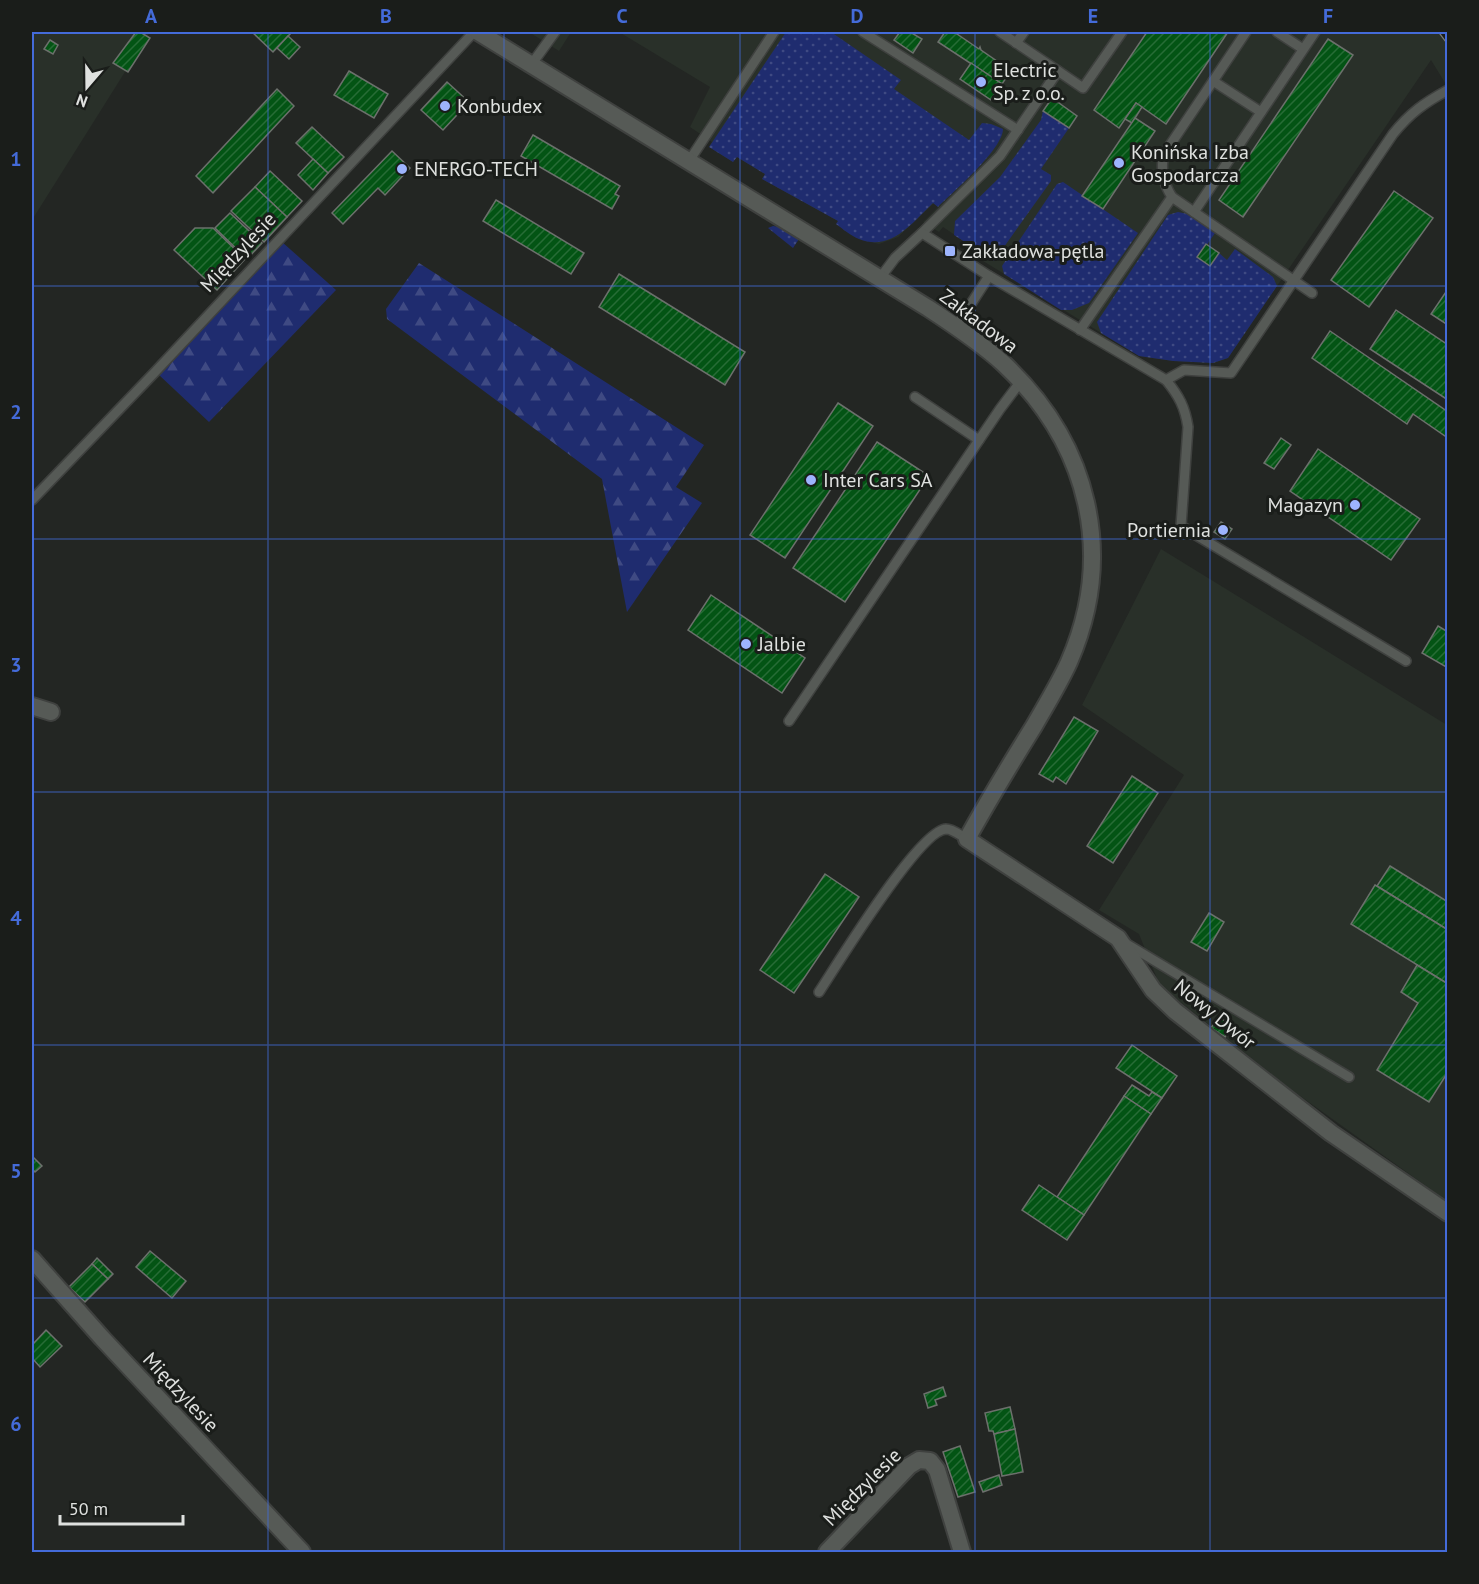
<svg xmlns="http://www.w3.org/2000/svg" width="1479" height="1584" font-family="'PT Sans',sans-serif">
<defs>
<pattern id="green-dots" width="8" height="8" patternUnits="userSpaceOnUse" patternTransform="scale(1.5)"><rect width="8" height="8" fill="#1f2c6f"/><path d="M2 2h.1M6 6h.1" fill="none" stroke="#3f4a83" stroke-width="1.8" stroke-linecap="round"/></pattern>
<pattern id="forest-firs" width="22" height="20" patternUnits="userSpaceOnUse" patternTransform="scale(1.5)"><rect width="22" height="20" fill="#1f2c6f"/><path d="M5 1l3.5 6h-7zM16 11l3.5 6h-7z" fill="#3f4a83"/></pattern>
<pattern id="building-hatch" width="6" height="6" patternUnits="userSpaceOnUse" patternTransform="scale(1.5)"><rect width="6" height="6" fill="#035414"/><path d="M-1 1l2-2M0 6l6-6M5 7l2-2" fill="none" stroke="#276c36"/></pattern>
</defs>
<rect width="100%" height="100%" fill="#232623"/>
<!-- built -->
<g fill="#293029">
<path d="M 32,32 L 150,32 L 32,220 Z"/>
<path d="M 529,32 L 571,32 L 559,51 Z"/>
<path d="M 619,32 L 1447,32 L 1447,86 L 1431,60 L 1228,358 L 1213,363 L 1173,361 L 1139,356 L 983,261 L 986,256 L 943,227 L 939,232 L 923,222 L 938,207 L 934,203 L 898,237 L 879,244 L 859,239 L 836,224 L 838,221 L 762,179 L 765,174 L 737,157 L 733,162 L 709,147 L 712,142 L 690,127 L 710,87 Z"/>
<path d="M 1161,549 L 1447,725 L 1447,1201 L 1289,1088 L 1160,986 L 1139,934 L 1099,910 L 1184,775 L 1082,705 Z"/>
</g>
<!-- green -->
<g fill="url(#green-dots)">
<path d="M 786,32 L 831,32 L 901,80 L 894,89 L 969,140 L 982,123 L 991,124 L 1003,129 C 1003,149 953,192 938,207 L 933,203 C 912,223 891,252 859,239 C 851,236 843,229 836,224 L 838,221 L 762,179 L 765,174 L 737,157 L 733,162 L 709,147 Z"/>
<path d="M 1043,111 L 1069,128 L 1041,169 L 1051,175 L 1051,181 L 994,261 L 954,235 L 955,221 L 1000,177 L 1041,120 Z"/>
<path d="M 1063,182 L 1138,233 L 1089,303 L 1072,310 L 1061,310 L 1004,274 L 1002,266 L 1057,184 Z"/>
<path d="M 1178,212 L 1188,214 L 1215,233 L 1198,258 L 1210,266 L 1219,253 L 1227,260 L 1235,249 L 1273,277 L 1277,286 L 1228,358 L 1213,363 L 1173,361 L 1139,356 L 1101,333 L 1097,322 L 1168,215 Z"/>
<path d="M 773,226 L 779,227 L 799,239 L 793,248 L 768,228 Z"/>
</g>
<!-- forest -->
<g fill="url(#forest-firs)">
<path d="M 282,242 L 336,290 L 209,422 L 158,374 Z"/>
<path d="M 419,263 L 704,445 L 676,487 L 702,503 L 627,612 L 602,479 L 387,319 L 386,309 Z"/>
</g>
<!-- building -->
<g fill="url(#building-hatch)" stroke="#6c706c" stroke-width="1.5">
<path d="M 136,32 L 140,32 L 150,38 L 128,72 L 113,63 Z"/>
<path d="M 252,32 L 292,32 L 273,52 Z"/>
<path d="M 900,32 L 910,32 L 922,39 L 913,53 L 894,40 Z"/>
<path d="M 945,32 L 954,32 L 979,49 L 980,47 L 981,50 L 1010,70 L 1012,69 L 1002,84 L 938,42 Z"/>
<path d="M 1147,32 L 1228,32 L 1166,124 L 1136,103 L 1119,128 L 1094,110 Z"/>
<path d="M 288,36 L 300,47 L 289,59 L 277,48 Z"/>
<path d="M 1328,39 L 1353,55 L 1243,217 L 1219,200 Z"/>
<path d="M 50,40 L 58,45 L 53,54 L 44,49 Z"/>
<path d="M 971,63 L 1002,84 L 991,100 L 960,79 Z"/>
<path d="M 349,71 L 388,94 L 374,118 L 334,95 Z"/>
<path d="M 447,82 L 469,102 L 443,130 L 421,110 Z"/>
<path d="M 277,89 L 294,106 L 213,193 L 196,176 Z"/>
<path d="M 1052,98 L 1077,116 L 1069,128 L 1043,111 Z"/>
<path d="M 1136,103 L 1142,107 L 1132,123 L 1125,119 Z"/>
<path d="M 1135,118 L 1155,131 L 1103,209 L 1082,196 Z"/>
<path d="M 312,127 L 344,157 L 328,173 L 296,143 Z"/>
<path d="M 533,135 L 620,186 L 615,194 L 619,196 L 612,209 L 521,156 Z"/>
<path d="M 392,151 L 410,168 L 385,195 L 378,188 L 343,224 L 332,213 Z"/>
<path d="M 313,159 L 328,173 L 313,190 L 298,175 Z"/>
<path d="M 270,171 L 302,201 L 287,217 L 255,187 Z"/>
<path d="M 255,187 L 287,217 L 264,242 L 231,211 Z"/>
<path d="M 1394,191 L 1433,218 L 1369,307 L 1331,280 Z"/>
<path d="M 496,200 L 584,253 L 571,274 L 483,221 Z"/>
<path d="M 230,213 L 262,243 L 247,259 L 215,228 Z"/>
<path d="M 195,228 L 213,228 L 245,259 L 217,290 L 174,250 Z"/>
<path d="M 1206,244 L 1219,253 L 1210,266 L 1197,257 Z"/>
<path d="M 619,274 L 745,352 L 725,385 L 599,307 Z"/>
<path d="M 1448,289 L 1448,325 L 1431,314 Z"/>
<path d="M 1396,310 L 1448,345 L 1448,400 L 1370,349 Z"/>
<path d="M 1330,331 L 1448,412 L 1448,438 L 1413,414 L 1407,424 L 1312,358 Z"/>
<path d="M 838,403 L 873,426 L 785,558 L 750,535 Z"/>
<path d="M 1281,438 L 1291,445 L 1274,469 L 1264,463 Z"/>
<path d="M 877,442 L 929,476 L 845,602 L 793,568 Z"/>
<path d="M 1318,449 L 1420,519 L 1391,560 L 1290,491 Z"/>
<path d="M 1221,522 L 1232,529 L 1225,539 L 1214,532 Z"/>
<path d="M 711,595 L 805,658 L 782,693 L 688,630 Z"/>
<path d="M 1438,626 L 1448,632 L 1448,668 L 1422,653 Z"/>
<path d="M 1074,717 L 1098,731 L 1066,784 L 1056,777 L 1053,782 L 1039,774 Z"/>
<path d="M 1132,776 L 1158,793 L 1113,863 L 1087,846 Z"/>
<path d="M 1390,866 L 1448,902 L 1448,930 L 1377,886 Z"/>
<path d="M 825,874 L 859,897 L 794,993 L 760,970 Z"/>
<path d="M 1375,885 L 1448,930 L 1448,984 L 1351,924 Z"/>
<path d="M 1209,913 L 1224,922 L 1207,951 L 1191,942 Z"/>
<path d="M 1417,965 L 1448,984 L 1448,1072 L 1429,1102 L 1377,1070 L 1418,1003 L 1401,992 Z"/>
<path d="M 1218,1017 L 1232,1025 L 1225,1037 L 1211,1028 Z"/>
<path d="M 1132,1045 L 1177,1076 L 1162,1098 L 1116,1068 Z"/>
<path d="M 1132,1085 L 1149,1096 L 1152,1092 L 1162,1098 L 1151,1114 L 1124,1096 Z"/>
<path d="M 1124,1096 L 1151,1114 L 1084,1215 L 1057,1197 Z"/>
<path d="M 32,1156 L 42,1166 L 35,1172 L 32,1169 Z"/>
<path d="M 1039,1185 L 1084,1215 L 1067,1240 L 1022,1210 Z"/>
<path d="M 150,1251 L 186,1281 L 172,1298 L 136,1267 Z"/>
<path d="M 97,1258 L 113,1274 L 108,1279 L 92,1264 Z"/>
<path d="M 92,1264 L 108,1279 L 85,1302 L 69,1287 Z"/>
<path d="M 46,1330 L 62,1346 L 40,1367 L 32,1358 L 32,1345 Z"/>
<path d="M 943,1387 L 946,1396 L 935,1400 L 937,1405 L 928,1408 L 924,1394 Z"/>
<path d="M 1010,1407 L 1015,1429 L 994,1434 L 993,1431 L 989,1431 L 985,1413 Z"/>
<path d="M 1015,1429 L 1023,1472 L 1002,1476 L 994,1434 Z"/>
<path d="M 960,1446 L 975,1492 L 958,1497 L 943,1452 Z"/>
<path d="M 999,1475 L 1002,1485 L 983,1492 L 979,1482 Z"/>
</g>
<g fill="none" stroke-linecap="round" stroke-linejoin="round">
<!-- service casing -->
<g stroke="#3f413f" stroke-width="12">
<g id="service">
<path d="M 863,32 L 1018,130"/>
<path d="M 1000,32 L 1058,71"/>
<path d="M 1277,32 L 1303,49"/>
<path d="M 1016,43 L 1024,32"/>
<path d="M 531,65 L 555,32"/>
<path d="M 1213,81 L 1261,112"/>
<path d="M 689,161 L 774,32"/>
<path d="M 1172,197 C 1163,183 1160,170 1164,154 L 1246,32"/>
<path d="M 1194,212 L 1315,32"/>
<path d="M 922,233 L 1000,156 L 1058,71 L 1083,88 L 1122,32"/>
<path d="M 989,276 L 1166,380 C 1179,396 1185,407 1188,427 L 1181,526 L 1406,661"/>
<path d="M 880,278 L 895,258 L 922,233 L 989,276 L 956,327"/>
<path d="M 1080,330 L 1172,197 L 1312,293"/>
<path d="M 1166,380 L 1184,370 L 1231,373 L 1393,134 C 1410,113 1424,103 1448,90"/>
<path d="M 915,397 L 979,440"/>
<path d="M 32,500 L 155,372 L 474,32"/>
<path d="M 789,721 L 1000,409 L 1021,381"/>
<path d="M 1125,943 L 1349,1077"/>
<path d="M 819,992 C 837,965 919,830 946,829 C 953,829 961,836 967,839"/>
</g>
</g>
<!-- minor casing -->
<g stroke="#3f413f" stroke-width="20">
<g id="minor">
<path d="M 478,32 L 928,308 C 954,325 981,343 1004,364 C 1089,444 1116,554 1069,662 C 1059,684 1046,705 1034,726 C 1011,763 988,801 967,839 L 1118,938 L 1153,990 L 1175,1011 L 1331,1133 L 1448,1213"/>
<path d="M 32,706 L 51,712"/>
<path d="M 32,1259 L 102,1338 L 302,1552"/>
<path d="M 827,1552 L 909,1466 L 919,1460 L 930,1461 L 937,1470 L 962,1552"/>
</g>
</g>
<!-- service -->
<use href="#service" stroke="#565a56" stroke-width="9"/>
<!-- minor -->
<use href="#minor" stroke="#565a56" stroke-width="16"/>
<!-- rail casing -->
<g stroke="#7b7d7b" stroke-width="7">
<path id="rail" d="M 1442,32 L 1448,40"/>
</g>
<!-- rail -->
<use href="#rail" stroke="#1a1d1a" stroke-width="4.5" stroke-dasharray="14" stroke-linecap="butt"/>
</g>
<!-- grid -->
<path fill="none" stroke="#446bd9" stroke-width="1.5" stroke-opacity="0.55" d="M 268,32 L 268,1552M 504,32 L 504,1552M 740,32 L 740,1552M 975,32 L 975,1552M 1210,32 L 1210,1552M 32,286 L 1448,286M 32,539 L 1448,539M 32,792 L 1448,792M 32,1045 L 1448,1045M 32,1298 L 1448,1298"/>
<!-- markers -->
<g fill="#9db4fd" stroke="#1a1d1a" stroke-width="2">
<circle cx="981" cy="82" r="6"/>
<circle cx="445" cy="106" r="6"/>
<circle cx="1119" cy="163" r="6"/>
<circle cx="402" cy="169" r="6"/>
<rect x="944" y="245" width="12" height="12" rx="3"/>
<circle cx="811" cy="480" r="6"/>
<circle cx="1355" cy="505" r="6"/>
<circle cx="1223" cy="530" r="6"/>
<circle cx="746" cy="644" r="6"/>
</g>
<g text-anchor="middle" dominant-baseline="central" stroke-width="6" stroke-linejoin="round" paint-order="stroke">
<!-- poi labels -->
<g font-size="20" fill="#dfe1df" stroke="#1a1d1a" text-anchor="start">
<text x="993" y="70">Electric<tspan x="993" dy="23">Sp. z o.o.</tspan></text>
<text x="457" y="106">Konbudex</text>
<text x="1131" y="152">Konińska Izba<tspan x="1131" dy="23">Gospodarcza</tspan></text>
<text x="414" y="169">ENERGO-TECH</text>
<text x="962" y="251">Zakładowa-pętla</text>
<text x="823" y="480">Inter Cars SA</text>
<text x="1343" y="505" text-anchor="end">Magazyn</text>
<text x="1211" y="530" text-anchor="end">Portiernia</text>
<text x="758" y="644">Jalbie</text>
</g>
<!-- street labels -->
<g font-size="20" fill="#dfe1df" stroke="#1a1d1a">
<text transform="translate(238 252) rotate(-47)">Międzylesie</text>
<text transform="translate(979 321) rotate(37)">Zakładowa</text>
<text transform="translate(1215 1014) rotate(39)">Nowy Dwór</text>
<text transform="translate(181 1392) rotate(47)">Międzylesie</text>
<text transform="translate(862 1487) rotate(-45)">Międzylesie</text>
</g>
</g>
<!-- border -->
<rect width="1479" height="1584" fill="none" stroke="#1a1d1a" stroke-width="66"/>
<!-- north arrow -->
<g transform="translate(87 87) rotate(200)" stroke="#1a1d1a" stroke-width="4.5" paint-order="stroke">
<path d="M0-4.5L10 22L0 15L-10 22Z" fill="#dfe1df"/>
<text y="-9" font-size="16" font-weight="bold" text-anchor="middle" fill="#dfe1df">N</text>
</g>
<!-- scale -->
<path d="M60 1515v9h123v-9" fill="none" stroke="#dfe1df" stroke-width="3"/>
<text x="69" y="1515" font-size="18" fill="#dfe1df" stroke="#1a1d1a" stroke-width="4.5" paint-order="stroke">50 m</text>
<rect x="33" y="33" width="1413" height="1518" fill="none" stroke="#446bd9" stroke-width="2"/>
<g font-size="20" text-anchor="middle" font-weight="bold" fill="#446bd9">
<text x="151" y="23">A</text>
<text x="386" y="23">B</text>
<text x="622" y="23">C</text>
<text x="857" y="23">D</text>
<text x="1093" y="23">E</text>
<text x="1328" y="23">F</text>
<text x="16" y="166">1</text>
<text x="16" y="419">2</text>
<text x="16" y="672">3</text>
<text x="16" y="925">4</text>
<text x="16" y="1178">5</text>
<text x="16" y="1431">6</text>
</g>
</svg>
